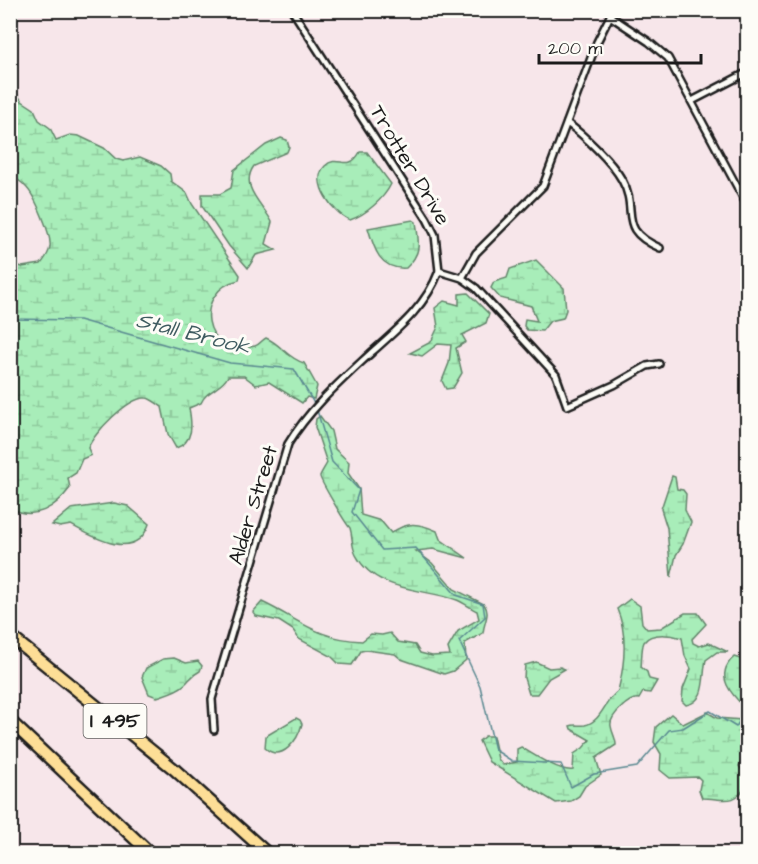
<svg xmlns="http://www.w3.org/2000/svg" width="758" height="864" font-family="'Architects Daughter',sans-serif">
<defs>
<pattern id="wetland-marsh" width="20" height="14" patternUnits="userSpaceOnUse" patternTransform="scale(1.5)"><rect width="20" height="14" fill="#a8edb9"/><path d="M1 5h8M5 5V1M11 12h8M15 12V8" fill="none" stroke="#90cb9e"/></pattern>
</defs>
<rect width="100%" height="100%" fill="#f7e6ea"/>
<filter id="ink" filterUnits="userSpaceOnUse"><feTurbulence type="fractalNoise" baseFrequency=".0167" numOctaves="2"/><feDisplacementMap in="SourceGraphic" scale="12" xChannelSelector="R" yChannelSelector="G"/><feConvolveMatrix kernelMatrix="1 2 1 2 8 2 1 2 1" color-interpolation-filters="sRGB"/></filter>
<g filter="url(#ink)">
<!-- wetland -->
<g fill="url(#wetland-marsh)" stroke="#62846a" stroke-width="1.5">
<path d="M 10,85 L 22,101 L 34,109 L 39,120 L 50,128 L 56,140 L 70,135 L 79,136 L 104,148 L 116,159 L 123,161 L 140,157 L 161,166 L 170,174 L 171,181 L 187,193 L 192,204 L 240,275 L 239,280 C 193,290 200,359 255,346 C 259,345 262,340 266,338 C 281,344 287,358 304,363 L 317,386 L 314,399 L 307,397 L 302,403 L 269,382 L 256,385 L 244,376 L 228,376 C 222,389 206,390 201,403 L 189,408 C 192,424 194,442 176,448 L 168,434 L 162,407 C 157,404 151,398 146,398 C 129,396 93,434 88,448 L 91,455 L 82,459 L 76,473 L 68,478 L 70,488 C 56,507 34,522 11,508 L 11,263 L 22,267 L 41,264 C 45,259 49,254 50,247 C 52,236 35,195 25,186 C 21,181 15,179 11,174 Z"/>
<path d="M 281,138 L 287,140 L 289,147 L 287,152 L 254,166 C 239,187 263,204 272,222 L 266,244 L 276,250 L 256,255 L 248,268 L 229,246 L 202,206 L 202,194 L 220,194 L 231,188 L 234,170 L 266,145 Z"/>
<path d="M 360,152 L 367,152 L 391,184 C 384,199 365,215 350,220 C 334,214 309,182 325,166 C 338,153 348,174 360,152 Z"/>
<path d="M 413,220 L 416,222 C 419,243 422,253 406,268 C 380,270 374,249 368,228 Z"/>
<path d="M 536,260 L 564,288 L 566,310 L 563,318 L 550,321 L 542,331 L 527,330 L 524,326 L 525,319 L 537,321 L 531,306 L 500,298 L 491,288 L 494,282 L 507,278 L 510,269 Z"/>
<path d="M 468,293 L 489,314 L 486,323 L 462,335 L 466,342 L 456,348 L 462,373 L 453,388 L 446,389 L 442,381 L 449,363 L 451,345 L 438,344 L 422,356 L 410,353 L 431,342 L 438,327 L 435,308 L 444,301 L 459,305 L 459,294 Z"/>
<path d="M 320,416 L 331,431 L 335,449 L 349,462 L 348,473 L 359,489 L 361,515 L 381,521 L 391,533 C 407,522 417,522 437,531 L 440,539 L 467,558 L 433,549 L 416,551 L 432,563 L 454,589 L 484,604 C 491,614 484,621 483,633 L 465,643 L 466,660 L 453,671 L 444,674 L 401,659 L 395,654 L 366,650 L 361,651 L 352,665 L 339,664 L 331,656 L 299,639 L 293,630 L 279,621 L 256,616 L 253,612 L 262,602 C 300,620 317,639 362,641 L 371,634 L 382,635 L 390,633 L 398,642 L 415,645 L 420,653 L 432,656 L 450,655 L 448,648 L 458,631 L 479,619 L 477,611 C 471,608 464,603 457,600 C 422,588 375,592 356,555 C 351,545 353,537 350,528 C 346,524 319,479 320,476 C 321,473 325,467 327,463 L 315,427 L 316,419 Z"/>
<path d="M 672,476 L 675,477 L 677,489 L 683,490 L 686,494 L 685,510 L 691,522 L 683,544 L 676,555 L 671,577 L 667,528 L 661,509 Z"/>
<path d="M 114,503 L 128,506 L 149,524 C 136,562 94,538 71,525 L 60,527 L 52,525 L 71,509 Z"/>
<path d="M 630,599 L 640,606 L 642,623 L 647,629 L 661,628 L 685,613 L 698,613 L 706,624 L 692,639 L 693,643 L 699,646 L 709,643 L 728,652 L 717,652 L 706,660 C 702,675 707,702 686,705 L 682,701 L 683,689 L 691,669 L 685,656 L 682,638 C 673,635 651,631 644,642 C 641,648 642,661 641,667 L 647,672 L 649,679 L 657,681 L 650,693 L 643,692 L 639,699 C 630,697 609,716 611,726 C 612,733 616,738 616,745 L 596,758 L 601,775 L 585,786 L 579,796 L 571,801 L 556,803 L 489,762 L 479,741 L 485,736 L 493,736 L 498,759 L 503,765 L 517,762 L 517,749 L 521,747 C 534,755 560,772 573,770 L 574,754 L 583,748 L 590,740 L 571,729 L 570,726 C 575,724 579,726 585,725 C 602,721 604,701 618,691 C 625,664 628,635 617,609 Z"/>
<path d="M 734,657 L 747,661 L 747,710 C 732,695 713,676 734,657 Z"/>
<path d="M 174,658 L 186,663 L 198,661 L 202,666 L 200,671 C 192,675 191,678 185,684 C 178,691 166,694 157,697 L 149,694 L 142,677 L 146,668 L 163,659 Z"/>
<path d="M 536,662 L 549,668 L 560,667 L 565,669 L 549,678 L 537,694 L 529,694 L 524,678 L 525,665 Z"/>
<path d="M 707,712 L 717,718 L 742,720 L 742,734 L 747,737 L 747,750 L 739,766 L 745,775 L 747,784 C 735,807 723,798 702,798 L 699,790 L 701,780 L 698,777 L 670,778 L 660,770 L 661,754 L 654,742 L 656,727 L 671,714 L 683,724 Z"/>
<path d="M 296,718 L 300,720 L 302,724 C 298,740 282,763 265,748 L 266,736 Z"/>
</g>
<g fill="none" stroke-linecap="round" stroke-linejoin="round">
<!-- stream -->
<g stroke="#598890" stroke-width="1.5">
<path d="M 10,319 L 79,320 L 230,363 L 294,369 L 315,405"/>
<path d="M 317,410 L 332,462 L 359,490 L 352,512 L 382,550 L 416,548 L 456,595 L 483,604 L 485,617 L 459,641 L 480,686 L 495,750 L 512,761 L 561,764 L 571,787 L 594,774 L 637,767 L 669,730 L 683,728 L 710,711 L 736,727 L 743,715 L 743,694 L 748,690"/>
</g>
<!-- minor casing -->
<g stroke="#1c1c1c" stroke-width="10">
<g id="minor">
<path d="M 292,10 L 427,219 L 435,235 L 439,271 L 462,278 L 476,288 L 556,375 L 567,406 L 614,385 L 647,366 L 659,364"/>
<path d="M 610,16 L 649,42 L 668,58 L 748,207"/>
<path d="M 692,101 L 748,72"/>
<path d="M 567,123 C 584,135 612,162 622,180 C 640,212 615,228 660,248"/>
<path d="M 738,189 L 748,184"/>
<path d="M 462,278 L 476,253 L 543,186 L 597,42 L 613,10"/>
<path d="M 214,730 L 212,699 L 288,444 C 310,408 341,381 372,352 C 399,328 426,306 439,271"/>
</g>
</g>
<!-- motorway casing -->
<g stroke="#1c1c1c" stroke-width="15">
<g id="motorway">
<path d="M 10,636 L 174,769 L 268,854"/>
<path d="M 10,721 L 151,854"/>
</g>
</g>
<!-- minor -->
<use href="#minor" stroke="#fdfcf7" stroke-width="5"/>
<!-- motorway -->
<use href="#motorway" stroke="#fdde96" stroke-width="10"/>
</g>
</g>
<g text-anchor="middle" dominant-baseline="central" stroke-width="6" stroke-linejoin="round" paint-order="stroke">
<!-- shield labels -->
<rect fill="#fdfcf7" stroke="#605f5e" stroke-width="1.5" x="83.5" y="704" width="63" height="34" rx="4.5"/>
<g font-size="20" font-weight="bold" fill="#1c1c1c">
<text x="115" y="721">I 495</text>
</g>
<!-- street labels -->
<g font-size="21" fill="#1c1c1c" stroke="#fdfcf7">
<text transform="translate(410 165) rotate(59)">Trotter Drive</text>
<text transform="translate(253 505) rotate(-73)">Alder Street</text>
</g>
<!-- water labels -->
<g font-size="22" font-style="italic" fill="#3f5b60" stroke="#fdfcf7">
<text transform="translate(193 334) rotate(14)">Stall Brook</text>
</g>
</g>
<!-- margin -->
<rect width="758" height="864" fill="none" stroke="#fdfcf7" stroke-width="36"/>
<rect x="18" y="18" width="722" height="828" fill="none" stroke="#1c1c1c" stroke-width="2" filter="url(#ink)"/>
<!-- scale -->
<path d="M539 54v9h162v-9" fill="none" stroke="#1c1c1c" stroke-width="3"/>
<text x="548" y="54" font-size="18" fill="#1c1c1c" stroke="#fdfcf7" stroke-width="4.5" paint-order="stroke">200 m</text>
</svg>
